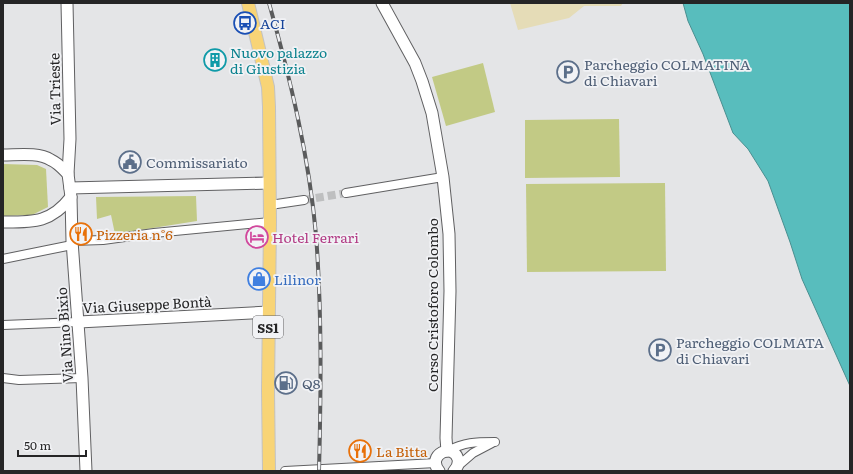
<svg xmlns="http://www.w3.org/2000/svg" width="853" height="474" font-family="Literata,serif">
<rect width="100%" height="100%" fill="#e4e5e7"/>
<!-- green -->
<g fill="#c2ca85">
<path d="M 483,63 L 495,112 L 446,126 L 432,77 Z"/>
<path d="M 619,119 L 620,177 L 525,178 L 525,120 Z"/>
<path d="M 3,164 L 37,165 L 46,169 L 48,207 L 32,215 L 3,216 Z"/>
<path d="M 665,183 L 666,271 L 527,272 L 526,184 Z"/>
<path d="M 196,196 L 197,221 L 115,234 L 111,215 L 97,219 L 96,197 Z"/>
</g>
<!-- sand -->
<path fill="#e5dcb7" d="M 510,3 L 623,3 L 621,6 L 584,6 L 569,18 L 518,30 Z"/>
<!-- water -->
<path fill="#58bdbd" stroke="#498f90" d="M 683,3 L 850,3 L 850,386 L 802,279 L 790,242 L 768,181 L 748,149 L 733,133 L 703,54 L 688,21 Z"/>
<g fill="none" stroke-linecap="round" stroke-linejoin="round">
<!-- street-tunnel -->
<path stroke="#bebfc0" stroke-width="8" stroke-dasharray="8 4" stroke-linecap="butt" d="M 304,200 L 346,193"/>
<!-- street casing -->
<g stroke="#606062" stroke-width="10">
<g id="street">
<path d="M 346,193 L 443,177"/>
<path d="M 270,205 L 304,200"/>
<path d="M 72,241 L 103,240 L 154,233 L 270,222"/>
<path d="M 3,259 L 72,245"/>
<path d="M 3,325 L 79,322"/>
<path d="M 3,378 L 19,380 L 82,378"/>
<path d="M 447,451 C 465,442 475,442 495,442"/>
<path d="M 458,466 L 473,453 L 492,443"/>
<path d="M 285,471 L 436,463"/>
</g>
</g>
<!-- secondary casing -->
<g stroke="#606062" stroke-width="13">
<g id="secondary">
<path d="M 67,3 L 70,139 L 68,174 L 71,197 L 72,241 L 82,378 L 86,471"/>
<path d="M 382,3 L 415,63 L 422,81 L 432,113 L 443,177 L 449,234 L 450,291 L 446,438 L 447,451"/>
<path d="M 3,155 C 18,155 38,152 51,160 C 58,163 63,169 68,174"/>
<path d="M 70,188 L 269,183"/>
<path d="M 3,222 C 33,222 51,223 71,197"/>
<path d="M 79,322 L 268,312"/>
<path d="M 439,471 C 426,455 453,442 458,459 C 459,464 457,468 454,471"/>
</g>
</g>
<!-- primary casing -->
<g stroke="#c2c2c2" stroke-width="14">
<path id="primary" d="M 248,3 L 264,70 L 268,87 L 269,107 L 270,222 L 268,390 L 269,471"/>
</g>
<!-- street -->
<use href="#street" stroke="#fff" stroke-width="8"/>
<!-- secondary -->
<use href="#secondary" stroke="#fff" stroke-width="11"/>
<!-- primary -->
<use href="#primary" stroke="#f8d476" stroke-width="12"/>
<!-- rail casing -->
<g stroke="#5a5b5c" stroke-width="4">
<path id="rail" d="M 269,3 C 290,78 309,156 316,235 C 322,313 321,392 319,471"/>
</g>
<!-- rail -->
<use href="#rail" stroke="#f1f2f5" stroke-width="2.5" stroke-dasharray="8" stroke-linecap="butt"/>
</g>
<!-- icons -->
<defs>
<g id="bus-ring" transform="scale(1.15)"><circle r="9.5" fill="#f1f2f5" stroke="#1a4fb4" stroke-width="1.5"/><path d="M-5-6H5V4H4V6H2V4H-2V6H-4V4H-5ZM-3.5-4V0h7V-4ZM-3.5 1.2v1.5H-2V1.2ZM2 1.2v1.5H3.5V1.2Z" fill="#1a4fb4"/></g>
<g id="building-ring" transform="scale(1.15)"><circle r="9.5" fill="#f1f2f5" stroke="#0f9aa8" stroke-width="1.5"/><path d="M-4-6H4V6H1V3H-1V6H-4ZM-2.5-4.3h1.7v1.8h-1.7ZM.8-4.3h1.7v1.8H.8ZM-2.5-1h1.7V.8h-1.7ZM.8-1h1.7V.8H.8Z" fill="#0f9aa8"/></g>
<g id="parking-ring" transform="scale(1.15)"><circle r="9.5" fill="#f1f2f5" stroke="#5c6f8a" stroke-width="1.5"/><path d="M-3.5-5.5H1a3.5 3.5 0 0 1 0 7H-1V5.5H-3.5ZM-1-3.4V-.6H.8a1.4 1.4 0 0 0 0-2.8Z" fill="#5c6f8a"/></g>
<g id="civic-ring" transform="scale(1.15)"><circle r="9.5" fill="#f1f2f5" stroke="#5c6f8a" stroke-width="1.5"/><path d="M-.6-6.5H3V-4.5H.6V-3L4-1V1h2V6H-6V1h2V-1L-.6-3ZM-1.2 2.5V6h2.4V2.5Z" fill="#5c6f8a"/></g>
<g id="restaurant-ring" transform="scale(1.15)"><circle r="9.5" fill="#f1f2f5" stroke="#e8710a" stroke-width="1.5"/><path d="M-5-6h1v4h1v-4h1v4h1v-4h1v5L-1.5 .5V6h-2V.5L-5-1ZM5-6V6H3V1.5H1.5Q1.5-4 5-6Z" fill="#e8710a"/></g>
<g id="hotel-ring" transform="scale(1.15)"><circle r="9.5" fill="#f1f2f5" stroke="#d1479c" stroke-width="1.5"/><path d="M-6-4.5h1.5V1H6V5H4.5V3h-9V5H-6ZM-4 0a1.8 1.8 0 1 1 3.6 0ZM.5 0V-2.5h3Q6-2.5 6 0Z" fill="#d1479c"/></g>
<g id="shop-ring" transform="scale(1.15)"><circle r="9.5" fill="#f1f2f5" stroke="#3f7fe0" stroke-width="1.5"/><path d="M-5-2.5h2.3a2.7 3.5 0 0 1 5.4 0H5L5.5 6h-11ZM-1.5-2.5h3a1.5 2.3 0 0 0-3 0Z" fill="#3f7fe0"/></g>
<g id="fuel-ring" transform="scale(1.15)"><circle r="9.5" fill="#f1f2f5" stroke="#5c6f8a" stroke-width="1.5"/><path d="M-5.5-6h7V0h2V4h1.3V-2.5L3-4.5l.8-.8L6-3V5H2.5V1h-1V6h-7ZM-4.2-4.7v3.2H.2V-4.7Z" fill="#5c6f8a"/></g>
</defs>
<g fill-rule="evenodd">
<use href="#bus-ring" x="245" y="23"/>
<use href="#building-ring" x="215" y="60"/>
<use href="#parking-ring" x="568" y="72"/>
<use href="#civic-ring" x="130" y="162"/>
<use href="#restaurant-ring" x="81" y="234"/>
<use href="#hotel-ring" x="257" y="237"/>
<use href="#shop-ring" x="259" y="279"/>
<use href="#parking-ring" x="660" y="350"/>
<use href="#fuel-ring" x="286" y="383"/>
<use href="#restaurant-ring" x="360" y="451"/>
</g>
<g text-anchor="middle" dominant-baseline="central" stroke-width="3.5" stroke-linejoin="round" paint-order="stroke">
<!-- shield labels -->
<rect fill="#f1f2f5" stroke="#626264" stroke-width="1" x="253" y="316" width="30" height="22" rx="3"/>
<g font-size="13" font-weight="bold" fill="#252526">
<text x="268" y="327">SS1</text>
</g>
<!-- transit labels -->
<g font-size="14" fill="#164399" stroke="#f1f2f5" text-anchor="start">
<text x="260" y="23">ACI</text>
</g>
<!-- culture labels -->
<g font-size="14" fill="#0d838f" stroke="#f1f2f5" text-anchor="start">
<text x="230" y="52">Nuovo palazzo<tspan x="230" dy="16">di Giustizia</tspan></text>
</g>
<!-- service labels -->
<g font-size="14" fill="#4e5e75" stroke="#f1f2f5" text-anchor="start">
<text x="584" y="64">Parcheggio COLMATINA<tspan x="584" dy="16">di Chiavari</tspan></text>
<text x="146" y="162">Commissariato</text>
<text x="676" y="342">Parcheggio COLMATA<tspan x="676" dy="16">di Chiavari</tspan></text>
<text x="302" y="383">Q8</text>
</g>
<!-- street labels -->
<g font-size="14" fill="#252526" stroke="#f1f2f5">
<text transform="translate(54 89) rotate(-91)">Via Trieste</text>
<text transform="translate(147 304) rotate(-3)">Via Giuseppe Bontà</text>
<text transform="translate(432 305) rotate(-90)">Corso Cristoforo Colombo</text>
<text transform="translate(64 335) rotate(-94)">Via Nino Bixio</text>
</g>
<!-- food labels -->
<g font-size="14" fill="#c56008" stroke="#f1f2f5" text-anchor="start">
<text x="96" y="234">Pizzeria n°6</text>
<text x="376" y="451">La Bitta</text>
</g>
<!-- hotel labels -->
<g font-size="14" fill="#b23c85" stroke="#f1f2f5" text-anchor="start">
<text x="272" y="237">Hotel Ferrari</text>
</g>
<!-- shop labels -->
<g font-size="14" fill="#366cbe" stroke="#f1f2f5" text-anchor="start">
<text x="274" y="279">Lilinor</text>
</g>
</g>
<!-- border -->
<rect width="853" height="474" fill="none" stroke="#252526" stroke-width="8"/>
<!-- scale -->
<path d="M18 450v6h68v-6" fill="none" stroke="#252526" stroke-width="2"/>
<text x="24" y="450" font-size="12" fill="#252526" stroke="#f1f2f5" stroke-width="3" paint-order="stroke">50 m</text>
</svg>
